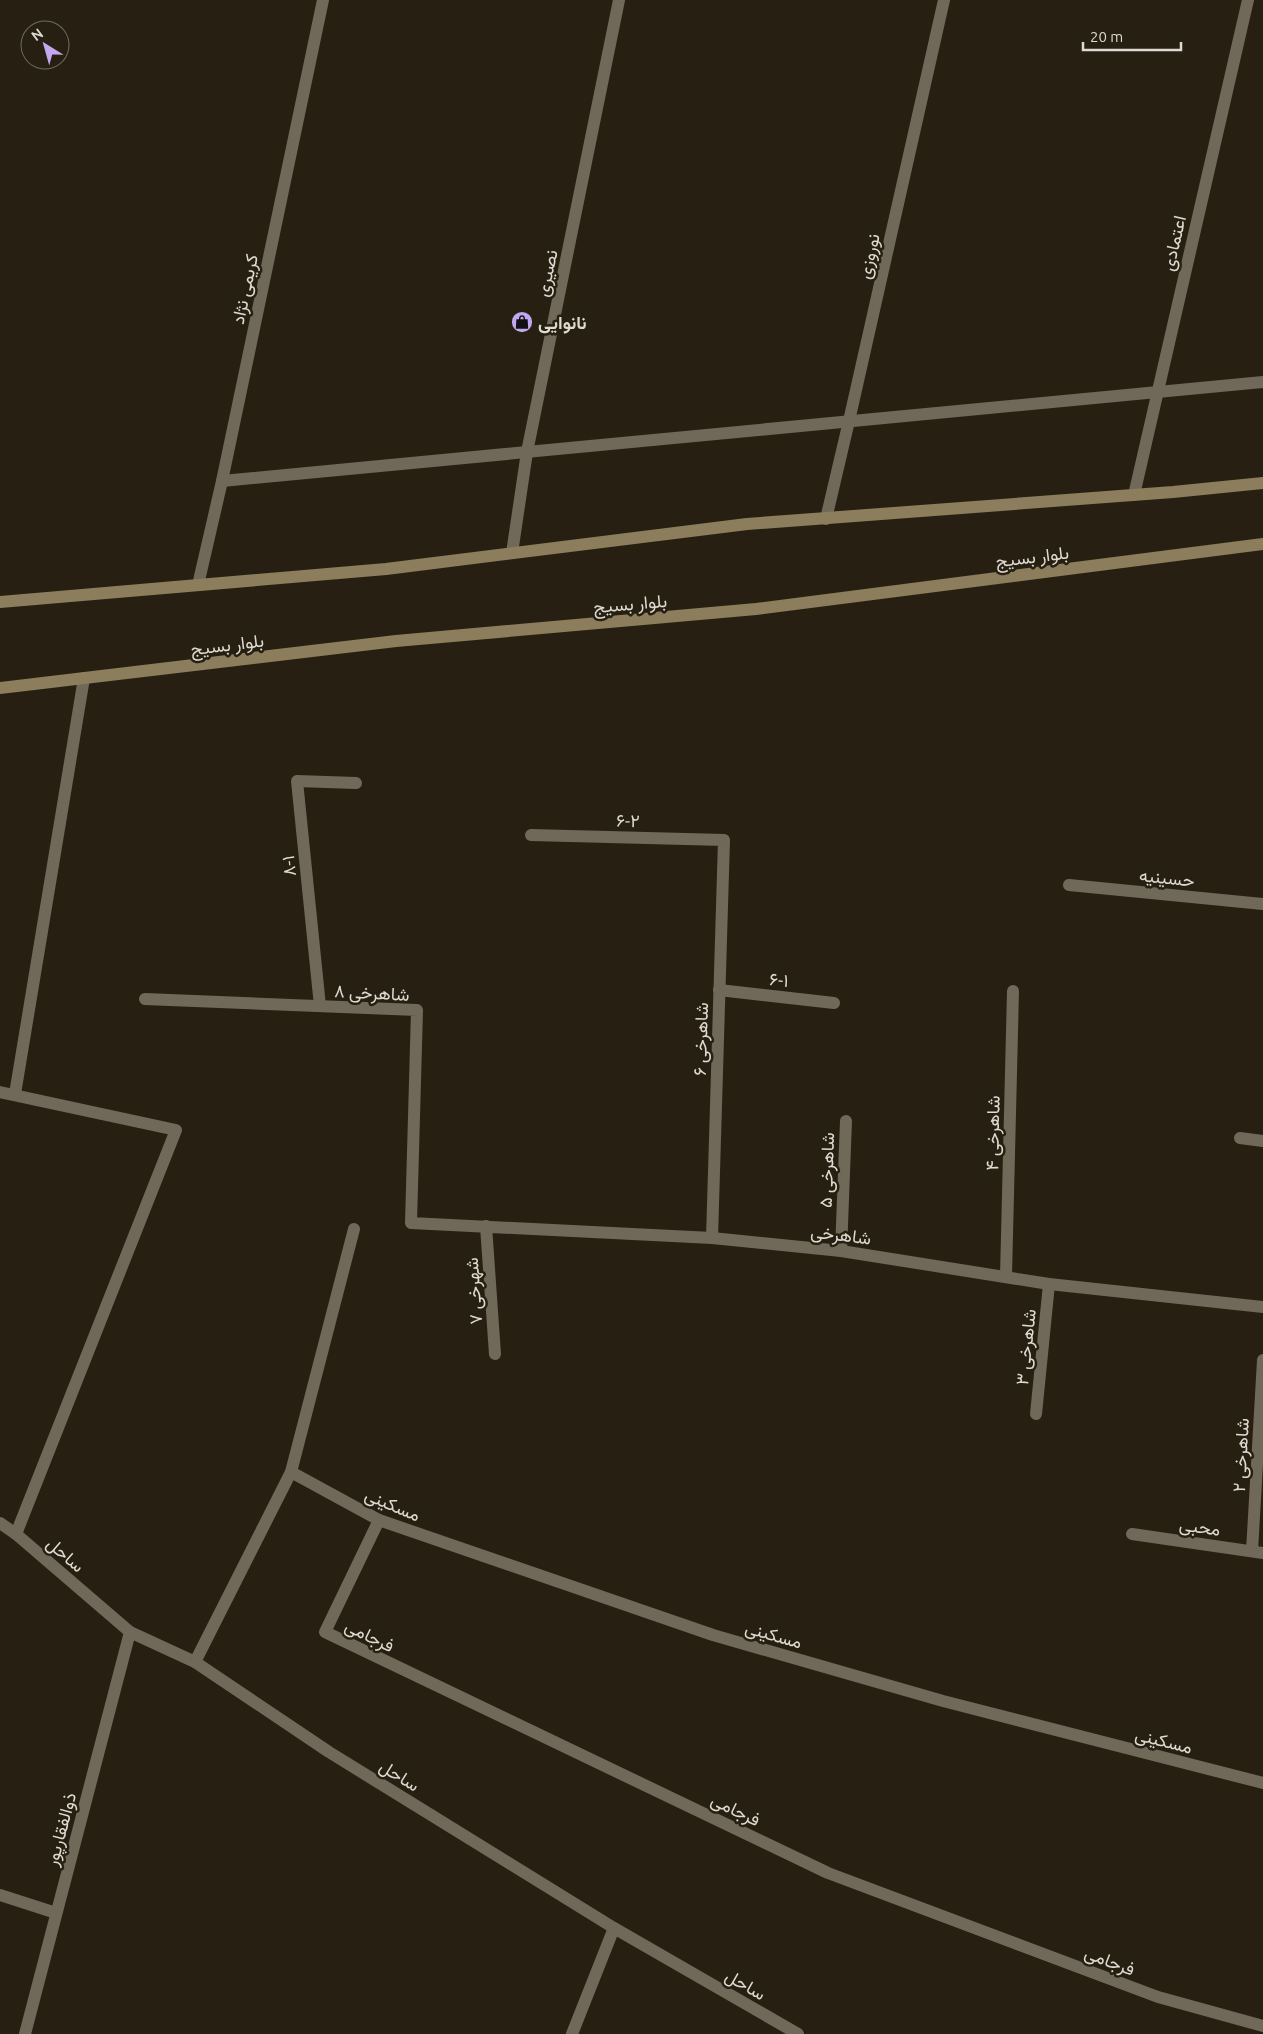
<svg xmlns="http://www.w3.org/2000/svg" width="1263" height="2034" font-family="Ubuntu,Vazirmatn,sans-serif">
<rect width="100%" height="100%" fill="#272012"/>
<g fill="none" stroke-linecap="round" stroke-linejoin="round">
<!-- street -->
<g stroke="#706858" stroke-width="12">
<path d="M 222,481 L 1263,382"/>
<path d="M 1134,495 L 1248,0"/>
<path d="M 826,519 L 849,421 L 944,0"/>
<path d="M 512,553 L 527,452 L 619,0"/>
<path d="M 198,585 L 222,481 L 323,0"/>
<path d="M 531,835 L 724,840 L 712,1238"/>
<path d="M 1069,885 L 1263,904"/>
<path d="M 719,990 L 834,1003"/>
<path d="M 145,999 L 417,1010 L 411,1223 L 712,1238 L 841,1251 L 1049,1284 L 1263,1307"/>
<path d="M 320,1006 L 297,781 L 356,783"/>
<path d="M 0,1092 L 176,1130 L 16,1534"/>
<path d="M 15,1094 L 84,678"/>
<path d="M 1240,1138 L 1263,1141"/>
<path d="M 486,1226 L 495,1354"/>
<path d="M 841,1251 L 846,1121"/>
<path d="M 1006,1276 L 1013,991"/>
<path d="M 1036,1414 L 1049,1284"/>
<path d="M 291,1472 L 379,1520 L 713,1635 L 943,1701 L 1263,1783"/>
<path d="M 379,1520 L 325,1632 L 828,1873 L 1158,1997 L 1263,2026"/>
<path d="M 0,1523 L 16,1534 L 130,1632 L 195,1662 L 329,1752 L 614,1928 L 798,2034"/>
<path d="M 1132,1534 L 1263,1553"/>
<path d="M 1252,1551 L 1263,1360"/>
<path d="M 195,1662 L 291,1472 L 354,1229"/>
<path d="M 0,1895 L 56,1913"/>
<path d="M 25,2034 L 130,1632"/>
<path d="M 572,2034 L 614,1928"/>
</g>
<!-- secondary -->
<g stroke="#8c7d5c" stroke-width="12">
<path d="M 0,602 L 386,569 L 747,524 L 1173,492 L 1263,483"/>
<path d="M 0,688 L 396,641 L 756,609 L 1263,544"/>
</g>
</g>
<!-- icons -->
<defs>
<g id="shop-disc" transform="scale(1.125)"><circle r="9.5" fill="#c4a7f1" stroke="#272012"/><path d="M-5-2.5h2.3a2.7 3.5 0 0 1 5.4 0H5L5.5 6h-11ZM-1.5-2.5h3a1.5 2.3 0 0 0-3 0Z" fill="#111"/></g>
</defs>
<g fill-rule="evenodd">
<use href="#shop-disc" x="522" y="322"/>
</g>
<g text-anchor="middle" dominant-baseline="central" stroke-width="5" stroke-linejoin="round" paint-order="stroke">
<!-- street labels -->
<g font-size="18" fill="#dedad1" stroke="#272012">
<text transform="translate(1173 243) rotate(-77)">اعتمادی</text>
<text transform="translate(868 256) rotate(-77)">نوروزی</text>
<text transform="translate(546 273) rotate(-78)">نصیری</text>
<text transform="translate(244 289) rotate(-78)">کریمی نژاد</text>
<text transform="translate(1032 556) rotate(-7)">بلوار بسیج</text>
<text transform="translate(630 603) rotate(-5)">بلوار بسیج</text>
<text transform="translate(227 644) rotate(-7)">بلوار بسیج</text>
<text transform="translate(628 820) rotate(2)">۶-۲</text>
<text transform="translate(288 866) rotate(-96)">۸-۱</text>
<text transform="translate(1167 877) rotate(6)">حسینیه</text>
<text transform="translate(779 979) rotate(6)">۶-۱</text>
<text transform="translate(372 992) rotate(3)">شاهرخی ۸</text>
<text transform="translate(700 1039) rotate(-88)">شاهرخی ۶</text>
<text transform="translate(992 1133) rotate(-89)">شاهرخی ۴</text>
<text transform="translate(826 1170) rotate(-88)">شاهرخی ۵</text>
<text transform="translate(841 1234) rotate(7)">شاهرخی</text>
<text transform="translate(473 1291) rotate(-94)">شهرخی ۷</text>
<text transform="translate(1025 1347) rotate(-84)">شاهرخی ۳</text>
<text transform="translate(1240 1455) rotate(-87)">شاهرخی ۲</text>
<text transform="translate(393 1504) rotate(23)">مسکینی</text>
<text transform="translate(1200 1526) rotate(8)">محبی</text>
<text transform="translate(66 1554) rotate(41)">ساحل</text>
<text transform="translate(774 1634) rotate(16)">مسکینی</text>
<text transform="translate(370 1635) rotate(26)">فرجامی</text>
<text transform="translate(1164 1740) rotate(14)">مسکینی</text>
<text transform="translate(400 1775) rotate(32)">ساحل</text>
<text transform="translate(736 1809) rotate(26)">فرجامی</text>
<text transform="translate(60 1829) rotate(-75)">ذوالفقارپور</text>
<text transform="translate(1110 1960) rotate(21)">فرجامی</text>
<text transform="translate(746 1984) rotate(30)">ساحل</text>
</g>
<!-- poi labels -->
<g font-size="18" font-weight="bold" fill="#dedad1" stroke="#272012" text-anchor="start">
<text x="538" y="322">نانوایی</text>
</g>
</g>
<!-- north arrow -->
<g transform="translate(45 45) rotate(323)"><circle r="24" fill="#272012" stroke="#706a5e"/>
<path d="M0-4L9 19L0 12L-9 19Z" fill="#c4a7f1"/>
<text y="-8" font-size="14" font-weight="bold" text-anchor="middle" fill="#dedad1">N</text>
</g>
<!-- scale -->
<path d="M1083 42v8h98v-8" fill="none" stroke="#dedad1" stroke-width="2.5"/>
<text x="1090" y="42" font-size="15" fill="#dedad1" stroke="#272012" stroke-width="4" paint-order="stroke">20 m</text>
</svg>
